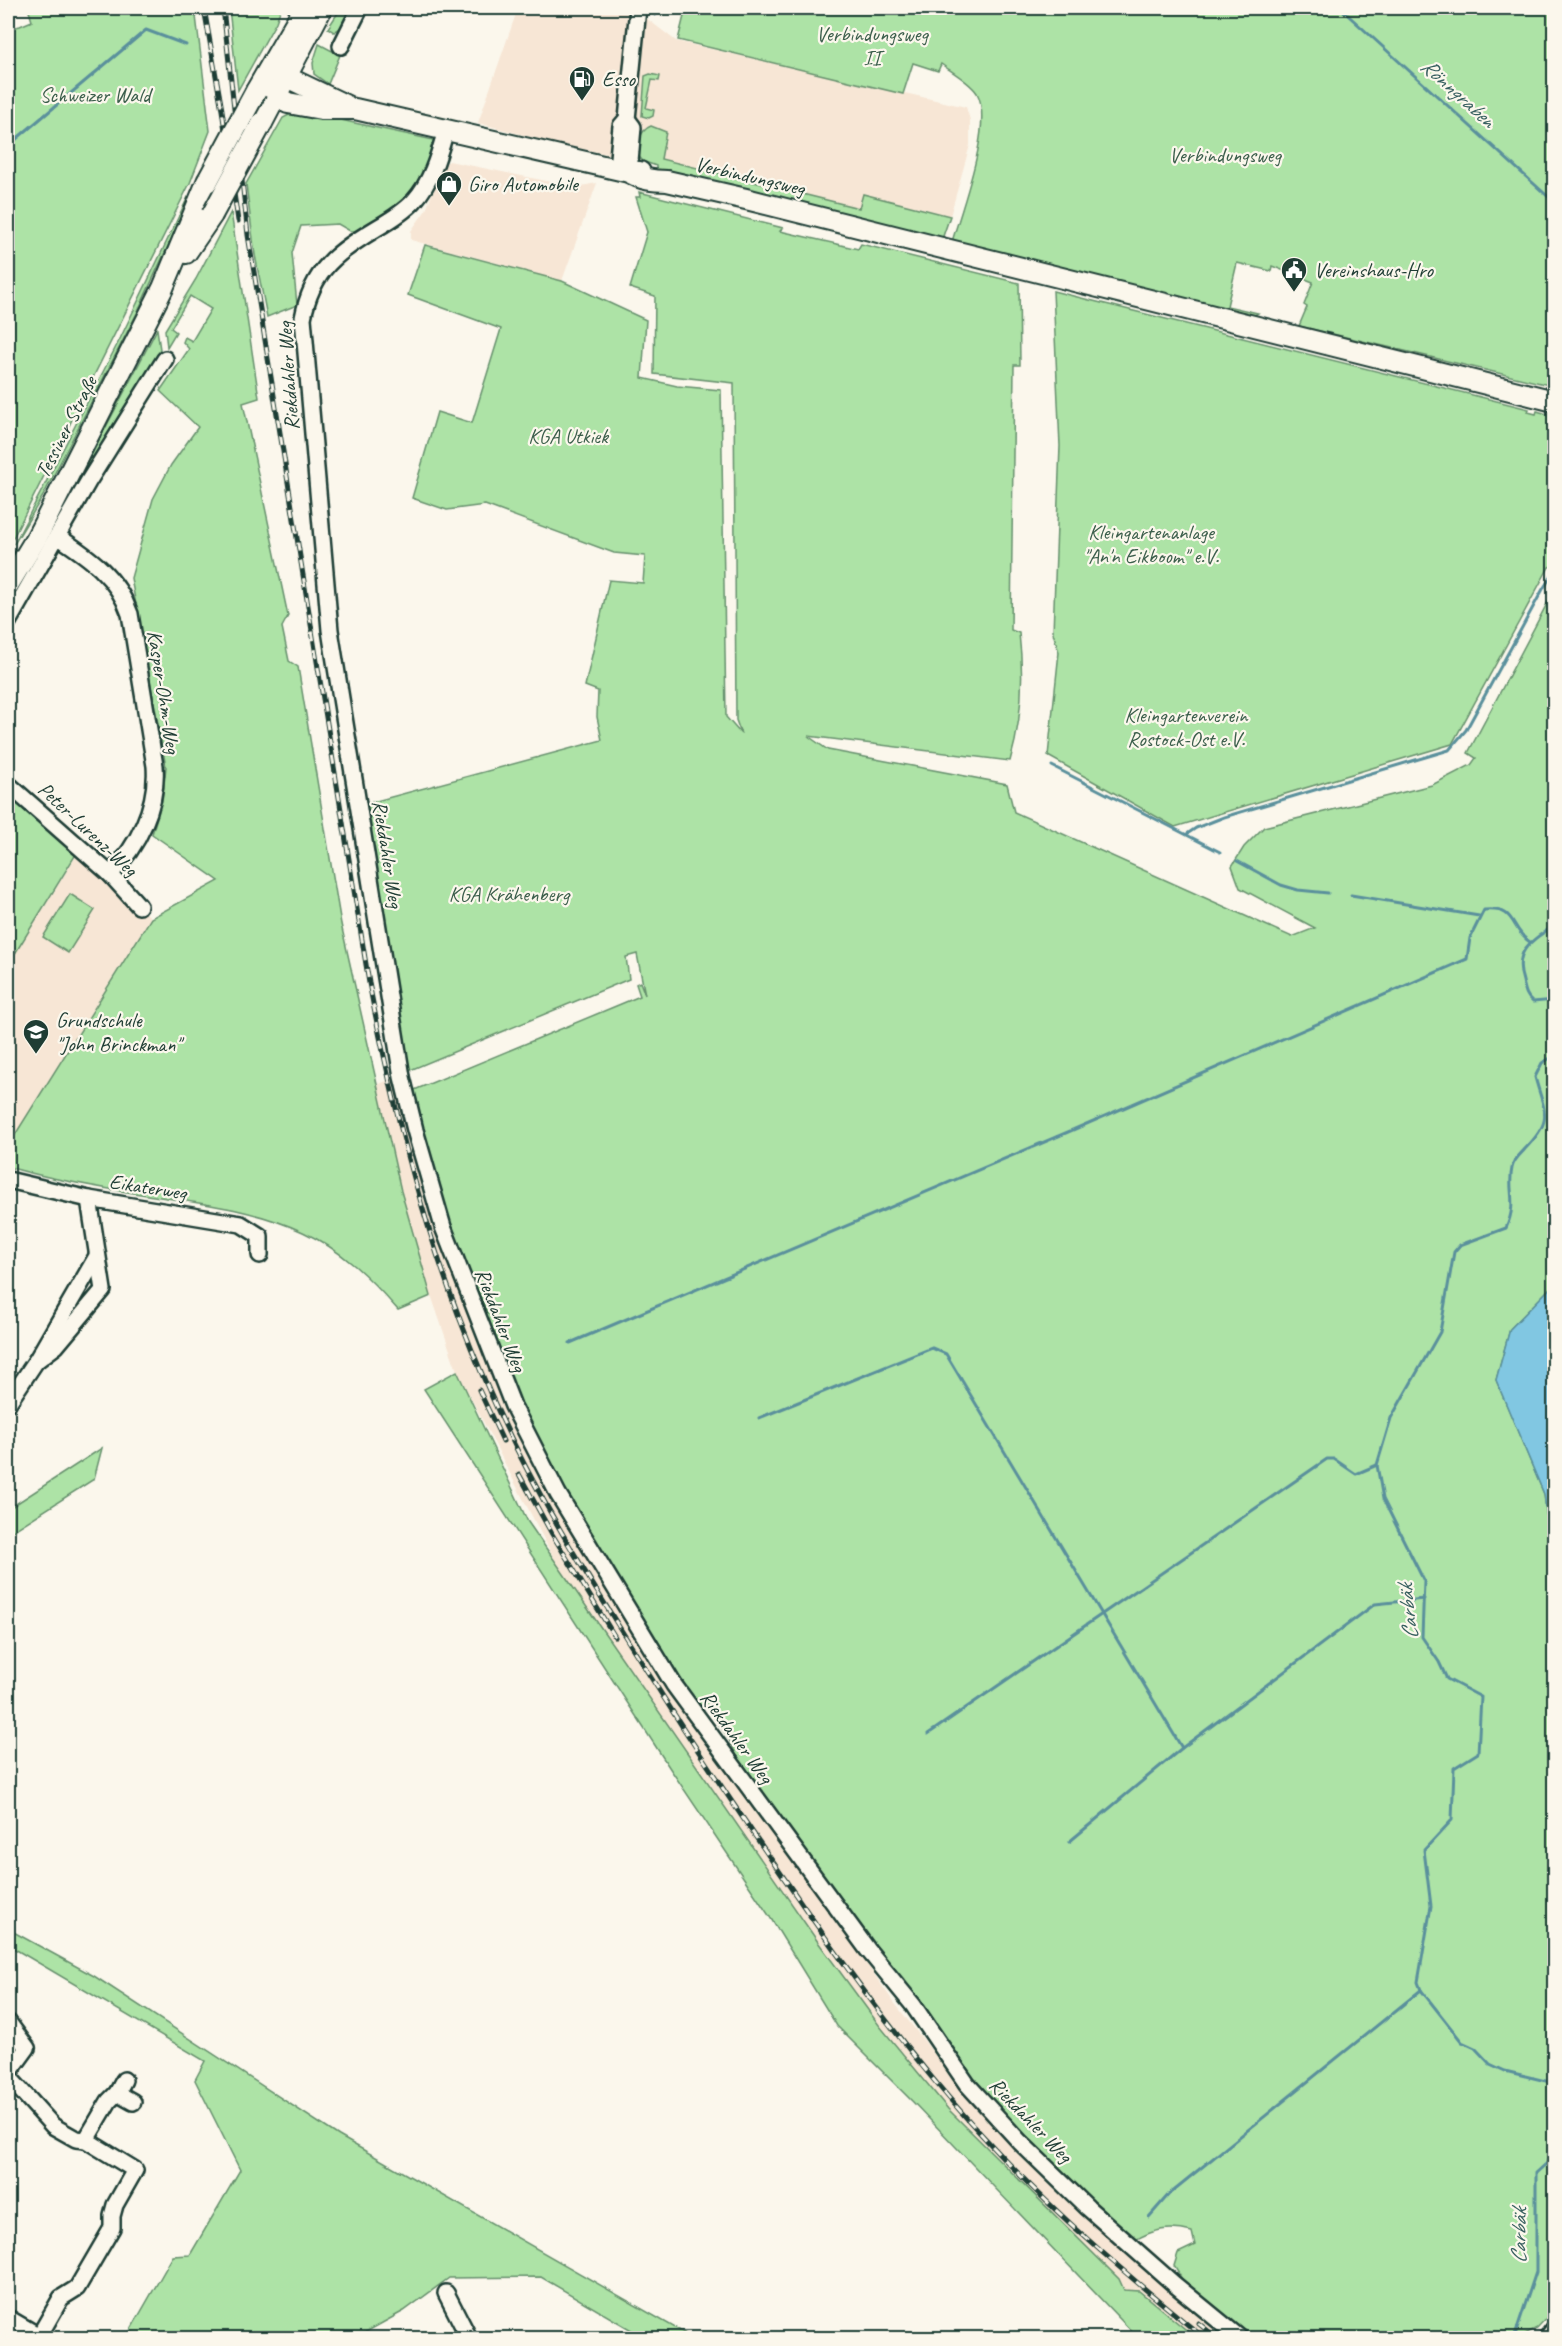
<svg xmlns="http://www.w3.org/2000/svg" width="1562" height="2346" font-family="Caveat,sans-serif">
<rect width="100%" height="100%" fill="#fbf7ec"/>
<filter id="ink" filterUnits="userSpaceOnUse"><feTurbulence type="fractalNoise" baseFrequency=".0167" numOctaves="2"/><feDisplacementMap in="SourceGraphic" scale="12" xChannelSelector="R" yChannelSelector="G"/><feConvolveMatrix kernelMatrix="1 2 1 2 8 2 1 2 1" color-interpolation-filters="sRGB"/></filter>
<g filter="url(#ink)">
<!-- built -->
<g fill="#f7e6d5">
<path d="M 518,8 L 633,8 L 676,41 L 966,107 L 970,120 L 970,145 L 950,216 L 864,194 L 859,209 L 661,159 L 656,166 L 642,161 L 557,144 L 478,123 Z"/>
<path d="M 449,161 L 576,187 L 597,183 L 562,281 L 411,240 L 411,231 L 426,210 L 443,166 Z"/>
<path d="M 81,848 L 110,874 L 151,918 L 8,1146 L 8,965 Z"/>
<path d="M 396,1077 L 424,1188 L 459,1292 L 532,1462 L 570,1531 L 670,1687 L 893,2001 L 960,2087 L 998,2131 L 1074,2206 L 1229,2338 L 1189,2338 L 1118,2292 L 899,2063 L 563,1576 L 457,1371 L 431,1295 L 401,1191 L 377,1085 Z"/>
</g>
<!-- green -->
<g fill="#ade3a6" stroke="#66906d" stroke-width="1.5">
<path d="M 28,8 L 195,8 L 210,131 L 190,183 L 8,548 L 8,29 L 20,26 L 32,21 Z"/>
<path d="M 229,8 L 281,8 L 276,22 L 238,90 Z"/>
<path d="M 341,8 L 353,8 L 344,26 L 334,32 L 328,28 Z"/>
<path d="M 686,8 L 1554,8 L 1554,385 L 1553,386 L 1299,326 L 1307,307 L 1304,305 L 1313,282 L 1272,266 L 1271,271 L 1237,263 L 1227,306 L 1258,313 L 1248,319 L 952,242 C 961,210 994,123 977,93 C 970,82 952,72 941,64 L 938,71 L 913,63 L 903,94 L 678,40 Z"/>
<path d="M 319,44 L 340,55 L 328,84 L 314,74 L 313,63 Z"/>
<path d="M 650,74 L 660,76 L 659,81 L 652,80 L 646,108 L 654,110 L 653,116 L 649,118 L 642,116 L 645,76 Z"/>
<path d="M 293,113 L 336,119 L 438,141 L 412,196 L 361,231 L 350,231 L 338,224 L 301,226 L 292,253 L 297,305 L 267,317 L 255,255 L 246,184 L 283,118 Z"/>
<path d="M 651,126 L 666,132 L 661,159 L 859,208 L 863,194 L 950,216 L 941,242 L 656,171 L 656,166 C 652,164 645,163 642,160 C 632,151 640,130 651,126 Z"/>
<path d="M 639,192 L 783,228 L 780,231 L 858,249 L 861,244 L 1019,283 L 1020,365 L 1014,365 L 1011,630 L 1019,633 C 1024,676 1022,720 1010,761 L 808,736 L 828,750 L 1007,784 L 1014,812 L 1292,937 L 1315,928 L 1240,888 L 1232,866 L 1244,847 L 1264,827 L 1432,785 L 1471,765 L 1476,758 L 1468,753 L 1549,600 L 1554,595 L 1554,1284 L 1510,1329 L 1496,1380 L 1544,1494 L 1552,1559 L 1554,1565 L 1554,2310 L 1537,2328 L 1523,2335 L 1520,2338 L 1250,2338 L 1188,2289 L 1174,2266 L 1178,2253 L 1195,2245 L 1192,2232 C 1170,2226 1153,2229 1134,2241 L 1060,2174 L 998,2108 L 955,2056 L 741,1765 L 729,1739 L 707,1706 L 699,1705 L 657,1646 L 573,1506 L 527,1419 L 454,1240 L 412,1091 L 640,996 L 636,984 L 640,982 L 645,995 L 637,954 L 626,957 L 629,979 L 408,1071 L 365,804 L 602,740 L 597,717 L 598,691 L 585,686 L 609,580 L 643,583 L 645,556 L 614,553 L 485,505 L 447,510 L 412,498 L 437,412 L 472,423 L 501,329 L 408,295 L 425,245 L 562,281 L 646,320 L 642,378 L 677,386 L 721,390 L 726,717 L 741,734 L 736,720 L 734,383 L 654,374 L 655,296 L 630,288 L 647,232 L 636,197 L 640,197 Z"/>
<path d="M 188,197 L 190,198 L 137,313 L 43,496 L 14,544 L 119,341 Z"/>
<path d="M 231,212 L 259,398 L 243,403 L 288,616 L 282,627 L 289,661 L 298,667 L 341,924 L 401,1191 L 431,1296 L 398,1310 C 370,1278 342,1250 303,1232 C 253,1209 200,1203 147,1195 C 100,1188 54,1180 8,1167 L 8,1146 L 151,918 L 219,881 L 152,834 L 162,801 L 166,767 L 131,578 L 153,499 L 171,465 L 198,427 L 160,391 L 189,349 L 183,342 L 185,337 L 192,341 L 211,309 L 190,296 L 171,328 L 176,332 L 167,347 L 165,330 L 196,279 Z"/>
<path d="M 1053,291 L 1529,409 L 1528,412 L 1536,414 L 1537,411 L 1554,416 L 1554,565 L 1549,567 L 1452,744 L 1175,827 L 1048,756 L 1059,652 L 1053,633 L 1060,446 Z"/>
<path d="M 157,329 L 161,356 L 8,617 L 8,607 L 53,529 Z"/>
<path d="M 8,788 L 78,851 L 8,965 Z"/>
<path d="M 70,894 L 95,910 L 68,953 L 43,937 Z"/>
<path d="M 457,1371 L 528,1522 L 818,1942 L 879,2025 L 948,2109 L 1119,2279 L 1124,2290 L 1139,2291 L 1196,2338 L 1138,2338 L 913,2102 L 837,2026 L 770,1917 L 671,1770 L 424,1389 Z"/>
<path d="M 102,1448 L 94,1479 L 8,1534 L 8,1509 Z"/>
<path d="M 8,1929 L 94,1976 L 339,2136 L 693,2338 L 645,2338 L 541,2277 L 449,2278 L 404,2311 L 355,2338 L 143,2338 L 130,2331 L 173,2256 L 190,2255 L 240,2170 L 195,2080 L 205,2061 L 8,1945 Z"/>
</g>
<!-- water -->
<path fill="#81c7e2" stroke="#5a909c" stroke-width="1.5" d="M 1554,1284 L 1554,1565 L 1552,1559 L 1544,1494 L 1496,1380 L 1510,1329 Z"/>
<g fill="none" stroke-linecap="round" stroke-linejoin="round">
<!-- stream -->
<g stroke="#5a909c" stroke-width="3">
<path d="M 1340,8 L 1554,202"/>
<path d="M 655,15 L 657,8"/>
<path d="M 8,146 L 146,30 L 186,45"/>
<path d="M 1052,766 L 1220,852"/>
<path d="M 1187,834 L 1196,828 L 1224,817 L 1449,750 L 1466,730 L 1543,589 L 1554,572"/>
<path d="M 1237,861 L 1281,885 L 1298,890 L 1328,893"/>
<path d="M 1351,895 L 1479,916"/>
<path d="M 1554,926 C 1531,941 1513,950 1523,981 C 1525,990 1526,997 1533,1002 L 1554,1000"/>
<path d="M 1548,930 L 1554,936"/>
<path d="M 1554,1056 L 1542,1063 L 1535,1077 C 1545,1114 1554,1119 1525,1149 C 1520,1155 1513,1160 1512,1168 C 1507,1191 1518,1202 1506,1228 L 1460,1245 L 1454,1252 L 1440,1332 L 1391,1418 L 1377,1465 L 1383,1499 L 1424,1581 L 1422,1637 L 1439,1662 L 1447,1679 L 1481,1697 L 1478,1753 L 1454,1768 L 1452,1820 L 1424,1850 L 1431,1906 L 1418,1982 L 1421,1990 L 1462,2042 L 1475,2048 L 1490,2064 L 1505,2071 L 1554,2083"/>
<path d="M 570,1343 L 1068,1132 L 1467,959 L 1470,938 L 1484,910 C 1519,907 1508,928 1530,942"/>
<path d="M 759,1418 L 932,1348 L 946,1354 L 1182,1748 L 1375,1604 L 1424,1599"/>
<path d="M 928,1734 L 1327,1459 L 1334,1459 L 1356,1474 L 1377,1465"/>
<path d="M 1069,1842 L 1182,1748"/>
<path d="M 1149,2217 L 1170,2193 L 1421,1990"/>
<path d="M 1514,2338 L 1536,2272 L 1536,2173 L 1547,2163 L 1554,2136"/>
</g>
<!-- minor casing -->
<g stroke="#1f3d34" stroke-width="20">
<g id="minor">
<path d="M 341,46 L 360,8"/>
<path d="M 627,119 L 633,127 L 629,172"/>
<path d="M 446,130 C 439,154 432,181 414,201 C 404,212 389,221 377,228 C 337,252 312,270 303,318 L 330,630 L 402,1077 L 415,1130 L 443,1227 L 513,1406 L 558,1494 L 674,1685 L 868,1950 L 913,2005 L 967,2084 L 1020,2142 L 1088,2208 L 1174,2284 L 1240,2338"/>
<path d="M 617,169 L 621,126 L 627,119 L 638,8"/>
<path d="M 57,536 C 89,557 117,576 130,614 L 155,766 C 158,805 138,847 110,874"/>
<path d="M 8,622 L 88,482 L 165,359"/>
<path d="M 8,784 L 110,874 L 139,906"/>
<path d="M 8,1180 L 89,1199 L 241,1224 L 260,1236 L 260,1255"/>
<path d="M 36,1361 L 56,1346 L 103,1290 L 89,1199"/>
<path d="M 8,1403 L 36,1361 L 97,1256"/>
<path d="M 8,2022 L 27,2048 L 8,2074"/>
<path d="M 8,2076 L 53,2126 L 76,2139 L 86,2140 L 135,2170 L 115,2205 L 112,2216 L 112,2228 L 77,2288 L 61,2298 L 38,2338"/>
<path d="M 117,2093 L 133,2102"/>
<path d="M 86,2140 L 109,2101 L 117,2093 L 124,2080"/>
<path d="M 446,2293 L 469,2338"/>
<path d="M 8,2318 L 39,2336"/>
<path d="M 1547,2338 L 1554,2329"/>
</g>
</g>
<!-- major casing -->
<g stroke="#1f3d34" stroke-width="24">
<g id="major">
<path d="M 276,72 L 347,106"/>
<path d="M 259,87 L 288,103 L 321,109 L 355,109 L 629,172 L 640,172"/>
<path d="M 256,91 L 304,8"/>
<path d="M 262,123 L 322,8"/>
<path d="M 629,172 C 641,180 654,181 667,181 L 746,199 L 1554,401"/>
<path d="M 186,253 L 212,215"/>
<path d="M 8,585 L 37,537 L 163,288 L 207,182"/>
</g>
</g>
<!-- minor -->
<use href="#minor" stroke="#fbf7ec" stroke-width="15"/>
<!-- major -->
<use href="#major" stroke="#fbf7ec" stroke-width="20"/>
<!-- rail casing -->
<g stroke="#1f3d34" stroke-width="5">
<g id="rail">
<path d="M 204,8 L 222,110 L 238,221"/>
<path d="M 223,8 L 248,235 L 369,983 C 395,1117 428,1248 482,1374 C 528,1485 593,1586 657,1687 C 706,1765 758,1841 811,1917 C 864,1993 919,2067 982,2135 C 1050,2210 1127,2275 1204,2338"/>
<path d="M 479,1390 L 503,1441"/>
<path d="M 519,1474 L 552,1534 L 615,1637"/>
<path d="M 1198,2323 L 1217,2338"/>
</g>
</g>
<!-- rail -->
<use href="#rail" stroke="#fbf7ec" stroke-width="3" stroke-dasharray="9" stroke-linecap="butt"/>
<!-- major-bridge casing -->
<g stroke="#1f3d34" stroke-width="24" stroke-linecap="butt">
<g id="major-bridge">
<path d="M 207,182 L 256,91"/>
<path d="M 212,215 L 262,123"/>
</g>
</g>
<!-- major-bridge -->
<use href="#major-bridge" stroke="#fbf7ec" stroke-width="20"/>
</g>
</g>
<!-- icons -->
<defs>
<g id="fuel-pin" transform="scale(1.35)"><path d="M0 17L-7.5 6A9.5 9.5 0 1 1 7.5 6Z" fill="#1f3d34" stroke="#fbf7ec"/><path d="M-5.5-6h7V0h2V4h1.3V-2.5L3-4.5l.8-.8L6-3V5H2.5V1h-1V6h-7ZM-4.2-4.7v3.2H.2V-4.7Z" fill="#fff"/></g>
<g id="shop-pin" transform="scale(1.35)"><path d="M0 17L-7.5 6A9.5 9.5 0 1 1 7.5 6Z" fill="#1f3d34" stroke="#fbf7ec"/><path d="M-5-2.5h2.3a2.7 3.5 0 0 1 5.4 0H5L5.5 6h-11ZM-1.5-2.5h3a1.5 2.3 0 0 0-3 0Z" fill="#fff"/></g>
<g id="civic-pin" transform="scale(1.35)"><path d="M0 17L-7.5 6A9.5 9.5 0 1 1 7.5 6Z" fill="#1f3d34" stroke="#fbf7ec"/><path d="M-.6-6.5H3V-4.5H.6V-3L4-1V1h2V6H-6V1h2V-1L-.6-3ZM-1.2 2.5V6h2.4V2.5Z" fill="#fff"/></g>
<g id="school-pin" transform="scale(1.35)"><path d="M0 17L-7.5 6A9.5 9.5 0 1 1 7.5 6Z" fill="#1f3d34" stroke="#fbf7ec"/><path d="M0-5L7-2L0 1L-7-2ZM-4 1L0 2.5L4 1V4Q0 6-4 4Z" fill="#fff"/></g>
</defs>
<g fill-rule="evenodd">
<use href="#fuel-pin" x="582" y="79"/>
<use href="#shop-pin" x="449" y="184"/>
<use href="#civic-pin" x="1294" y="270"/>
<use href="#school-pin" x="36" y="1032"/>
</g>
<g text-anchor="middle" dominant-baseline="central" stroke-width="4.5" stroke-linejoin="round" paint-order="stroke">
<!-- park labels -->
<g font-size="21" fill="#3b5e4b" stroke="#fbf7ec">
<text x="872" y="34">Verbindungsweg<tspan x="872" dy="24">II</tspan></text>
<text x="95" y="95">Schweizer Wald</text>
<text x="1225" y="155">Verbindungsweg</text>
<text x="568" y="436">KGA Utkiek</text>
<text x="1151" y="532">Kleingartenanlage<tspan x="1151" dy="24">"An'n Eikboom" e.V.</tspan></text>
<text x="1186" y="715">Kleingartenverein<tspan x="1186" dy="24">Rostock-Ost e.V.</tspan></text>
<text x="509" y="894">KGA Krähenberg</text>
</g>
<!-- poi labels -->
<g font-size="21" fill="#1f3d34" stroke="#fbf7ec" text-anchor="start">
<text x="602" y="79">Esso</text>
<text x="468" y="184">Giro Automobile</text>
<text x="1314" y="270">Vereinshaus-Hro</text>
<text x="56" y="1020">Grundschule<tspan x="56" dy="24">"John Brinckman"</tspan></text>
</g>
<!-- street labels -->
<g font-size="21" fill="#1f3d34" stroke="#fbf7ec">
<text transform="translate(750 176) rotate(13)">Verbindungsweg</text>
<text transform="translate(288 376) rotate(-94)">Riekdahler Weg</text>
<text transform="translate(66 427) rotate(-63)">Tessiner Straße</text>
<text transform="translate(164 692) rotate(81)">Kasper-Ohm-Weg</text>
<text transform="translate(88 829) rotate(43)">Peter-Lurenz-Weg</text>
<text transform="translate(388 854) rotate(81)">Riekdahler Weg</text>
<text transform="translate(148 1187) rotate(9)">Eikaterweg</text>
<text transform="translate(501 1320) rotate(69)">Riekdahler Weg</text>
<text transform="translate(737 1737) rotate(54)">Riekdahler Weg</text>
<text transform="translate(1031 2120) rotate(46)">Riekdahler Weg</text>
</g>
<!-- water labels -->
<g font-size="22" font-style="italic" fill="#386060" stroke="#fbf7ec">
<text transform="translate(1458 93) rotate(42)">Rönngraben</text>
<text transform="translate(1408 1612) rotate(-96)">Carbäk</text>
<text transform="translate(1519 2236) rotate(-89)">Carbäk</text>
</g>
</g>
<!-- margin -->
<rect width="1562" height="2346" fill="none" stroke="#fbf7ec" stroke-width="30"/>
<rect x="15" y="15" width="1532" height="2316" fill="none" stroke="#1f3d34" stroke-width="2" filter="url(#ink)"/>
</svg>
